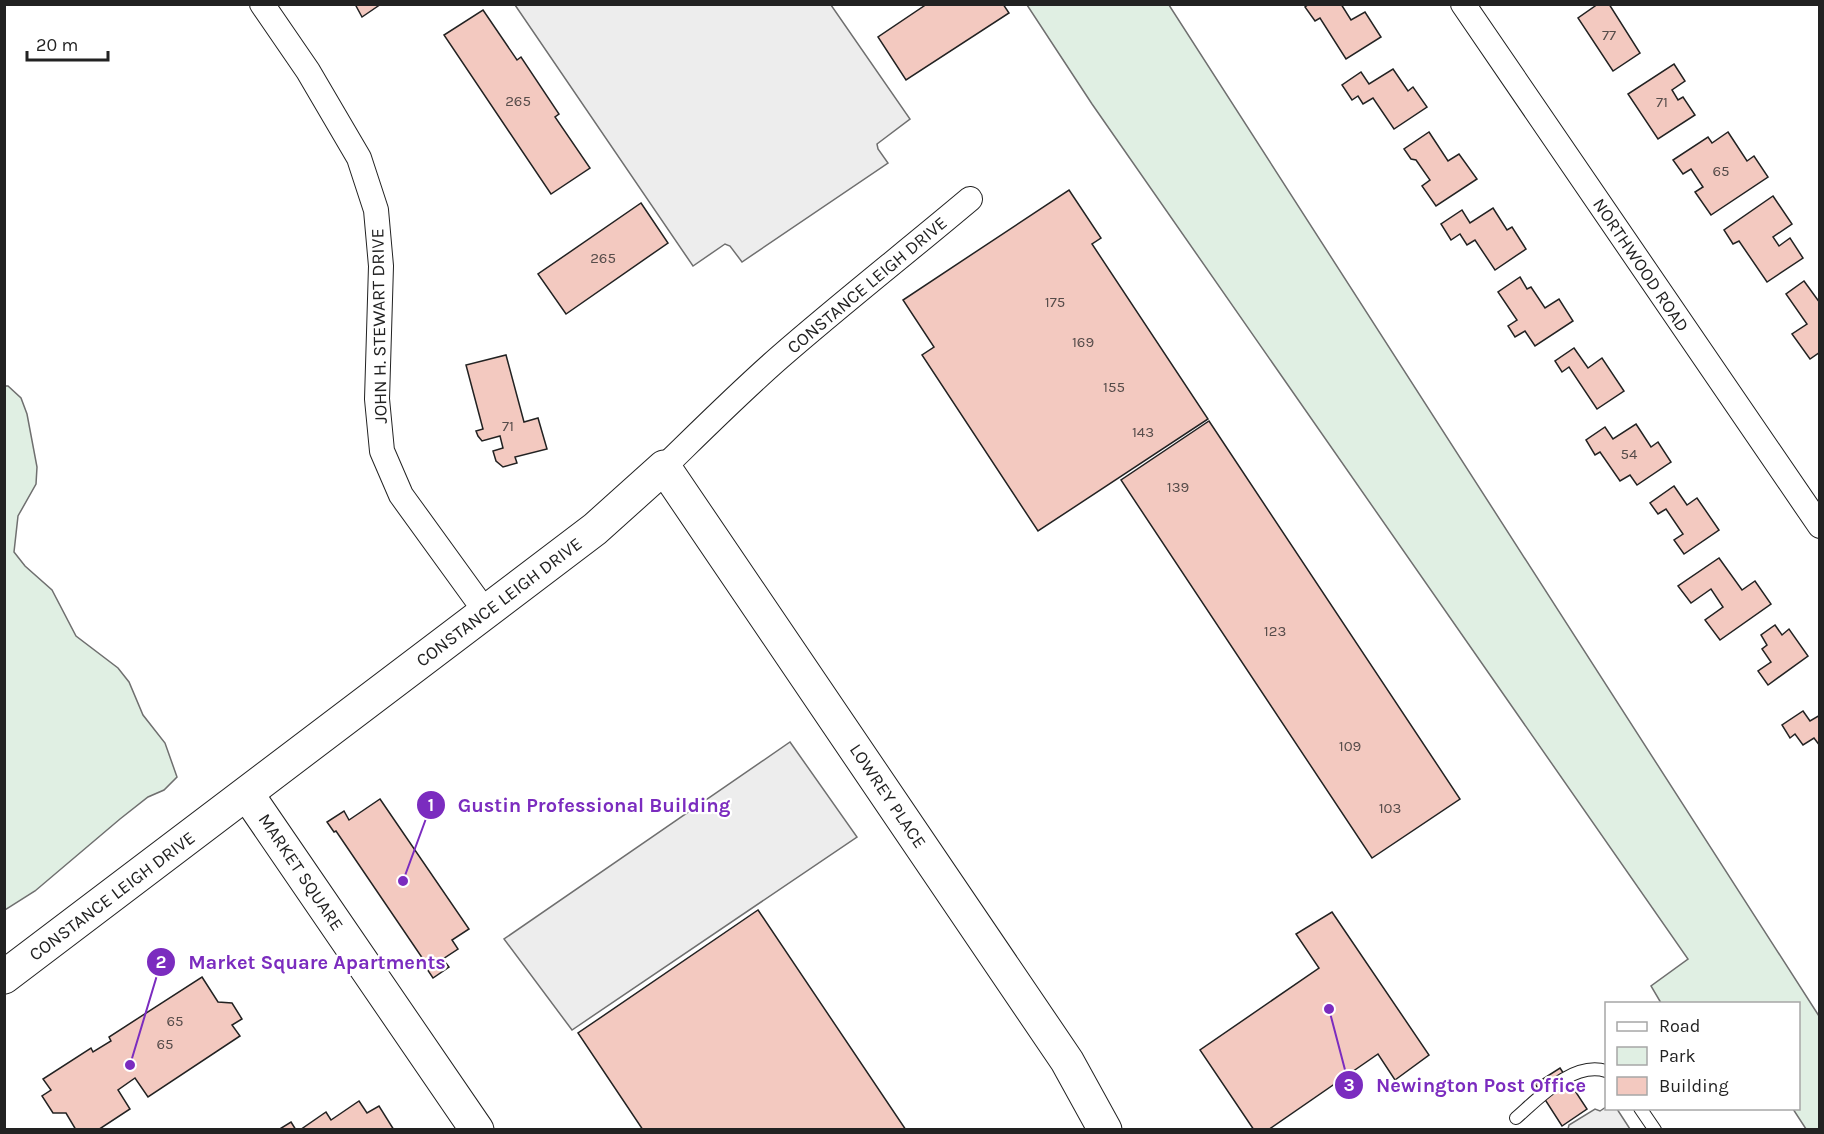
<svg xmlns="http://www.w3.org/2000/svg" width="1824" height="1134" font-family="Karla,sans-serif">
<rect width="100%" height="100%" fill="#fff"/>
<!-- green -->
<g fill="#e0efe3" stroke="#6f6f6f" stroke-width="1.5">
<path d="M 1027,5 L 1169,5 L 1819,1016 L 1819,1129 L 1806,1129 L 1793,1109 L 1798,1108 L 1798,1004 L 1661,1003 L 1651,986 L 1688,959 L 1092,104 Z"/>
<path d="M 5,386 L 8,386 L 21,398 L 27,414 L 37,467 L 36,484 L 18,516 L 14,552 L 25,566 L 52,590 L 76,636 L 118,668 L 129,682 L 143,715 L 165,743 L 177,777 L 164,790 L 148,797 L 120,819 L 35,891 L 5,910 Z"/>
</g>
<!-- parking -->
<g fill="#ededed" stroke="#6f6f6f" stroke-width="1.5">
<path d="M 515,5 L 831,5 L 910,119 L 877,144 L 878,149 L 888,163 L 742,262 L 730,246 L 725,244 L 693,266 Z"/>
<path d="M 790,742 L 857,837 L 572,1030 L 504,939 Z"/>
<path d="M 1606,1107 L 1617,1109 L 1630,1129 L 1568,1129 L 1569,1125 L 1595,1109 L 1600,1111 Z"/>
</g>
<!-- building -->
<g fill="#f3c9c0" stroke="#222" stroke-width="1.5">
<path d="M 355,4 L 381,4 L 362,17 Z"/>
<path d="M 927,4 L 1003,4 L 1009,13 L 906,80 L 878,37 Z"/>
<path d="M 1309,4 L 1341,4 L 1351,20 L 1365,12 L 1381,37 L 1346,59 L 1320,18 L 1315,21 L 1305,7 Z"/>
<path d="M 1598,4 L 1609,4 L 1640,53 L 1613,71 L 1578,18 Z"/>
<path d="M 483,10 L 517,60 L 521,57 L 559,114 L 555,117 L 590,168 L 551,194 L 444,35 Z"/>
<path d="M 1674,64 L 1685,81 L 1672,90 L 1678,100 L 1683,97 L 1695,115 L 1658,139 L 1628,94 Z"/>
<path d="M 1393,69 L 1408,91 L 1413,87 L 1427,107 L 1394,129 L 1373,98 L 1363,104 L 1358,96 L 1352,100 L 1342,85 L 1361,72 L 1369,84 Z"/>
<path d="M 1429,132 L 1448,161 L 1459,154 L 1477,179 L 1436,206 L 1422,186 L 1430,180 L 1416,160 L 1411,159 L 1404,149 Z"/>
<path d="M 1728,132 L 1747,161 L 1754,156 L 1768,177 L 1711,215 L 1695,192 L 1703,187 L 1691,169 L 1683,174 L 1673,160 L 1708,137 L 1712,143 Z"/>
<path d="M 1069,190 L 1101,238 L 1092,244 L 1208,419 L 1038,531 L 922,355 L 934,347 L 903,300 Z"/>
<path d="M 1773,196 L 1792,224 L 1773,237 L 1779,246 L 1790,238 L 1803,258 L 1767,282 L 1739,241 L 1733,244 L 1724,230 Z"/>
<path d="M 641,203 L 668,243 L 566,314 L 538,274 Z"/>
<path d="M 1493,208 L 1507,230 L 1512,227 L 1526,249 L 1495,270 L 1475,240 L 1467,245 L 1460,234 L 1451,240 L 1441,224 L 1462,210 L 1470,223 Z"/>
<path d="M 1520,277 L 1527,289 L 1531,287 L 1545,308 L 1559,299 L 1573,321 L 1535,346 L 1525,331 L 1515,337 L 1508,326 L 1517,320 L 1498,292 Z"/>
<path d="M 1804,281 L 1820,303 L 1820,352 L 1810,359 L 1792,334 L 1807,324 L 1786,294 Z"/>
<path d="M 1574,348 L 1588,368 L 1602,358 L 1624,391 L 1597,409 L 1569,367 L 1562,372 L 1555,361 Z"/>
<path d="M 506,355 L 524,422 L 538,418 L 547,449 L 515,457 L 517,463 L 503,467 L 496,461 L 493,451 L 503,448 L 500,436 L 482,441 L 478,436 L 476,431 L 483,429 L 466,365 Z"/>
<path d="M 1209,421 L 1460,799 L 1372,858 L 1121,480 Z"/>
<path d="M 1636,424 L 1651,447 L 1658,442 L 1671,462 L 1637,485 L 1630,475 L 1620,481 L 1600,452 L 1595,455 L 1586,440 L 1605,427 L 1613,439 Z"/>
<path d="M 1674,486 L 1687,505 L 1697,498 L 1719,530 L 1684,554 L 1674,540 L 1683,534 L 1666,509 L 1658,514 L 1650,503 Z"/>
<path d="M 1719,558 L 1742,590 L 1755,581 L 1771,604 L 1720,640 L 1705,620 L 1723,607 L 1711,589 L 1691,603 L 1678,586 Z"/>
<path d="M 1775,625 L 1782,635 L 1789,629 L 1808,656 L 1768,685 L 1758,671 L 1771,662 L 1762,649 L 1767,645 L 1761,635 Z"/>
<path d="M 1803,711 L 1810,721 L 1820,715 L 1820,746 L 1814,738 L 1803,745 L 1795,734 L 1790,738 L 1782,725 Z"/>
<path d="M 380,799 L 469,929 L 452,940 L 458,949 L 443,959 L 449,967 L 433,978 L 421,960 L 423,959 L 336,831 L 334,832 L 327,822 L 344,811 L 349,820 Z"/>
<path d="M 758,910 L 906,1130 L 643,1130 L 578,1033 Z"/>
<path d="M 1332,912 L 1429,1055 L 1395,1080 L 1378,1054 L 1268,1130 L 1254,1130 L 1200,1050 L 1319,968 L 1296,934 Z"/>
<path d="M 202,977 L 218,1002 L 232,1003 L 242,1019 L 232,1025 L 240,1036 L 148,1097 L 135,1078 L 118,1090 L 130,1109 L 98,1130 L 76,1130 L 66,1113 L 53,1113 L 42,1096 L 51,1090 L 43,1079 L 91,1048 L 93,1052 L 111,1041 L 109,1037 Z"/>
<path d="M 1560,1068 L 1587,1109 L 1562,1126 L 1535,1084 Z"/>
<path d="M 359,1101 L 367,1113 L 379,1106 L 394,1130 L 300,1130 L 326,1112 L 331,1120 Z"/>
<path d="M 291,1122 L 296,1130 L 278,1130 Z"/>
</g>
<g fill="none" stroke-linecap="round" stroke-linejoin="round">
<!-- lane casing -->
<g stroke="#222" stroke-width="14">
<g id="lane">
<path d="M 1640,1108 L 1655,1130"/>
<path d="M 1516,1118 C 1539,1098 1573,1061 1606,1071"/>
</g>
</g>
<!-- street casing -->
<g stroke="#222" stroke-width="26">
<g id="street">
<path d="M 262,4 L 308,71 L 359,158 L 376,210 L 381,266 L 377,399 L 382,451 L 401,495 L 485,611"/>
<path d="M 1463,4 L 1820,526"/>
<path d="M 664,467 C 702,430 740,392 780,357 C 842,303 907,252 970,199"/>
</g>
</g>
<!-- secondary casing -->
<g stroke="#222" stroke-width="35">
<g id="secondary">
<path d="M 247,794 L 477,1130"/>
<path d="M 4,977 L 595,529 L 664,467 L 1067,1061 L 1105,1130"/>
</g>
</g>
<!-- lane -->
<use href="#lane" stroke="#fff" stroke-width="12"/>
<!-- street -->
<use href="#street" stroke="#fff" stroke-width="24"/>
<!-- secondary -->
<use href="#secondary" stroke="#fff" stroke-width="33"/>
</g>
<g text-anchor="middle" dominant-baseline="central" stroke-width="4.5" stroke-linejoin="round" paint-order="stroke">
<!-- number labels -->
<g font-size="15" fill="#564c4a">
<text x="1609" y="35">77</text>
<text x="518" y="101">265</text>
<text x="1662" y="102">71</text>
<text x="1721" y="171">65</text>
<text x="603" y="258">265</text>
<text x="1055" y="302">175</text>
<text x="1083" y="342">169</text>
<text x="1114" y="387">155</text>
<text x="508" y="426">71</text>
<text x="1143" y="432">143</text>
<text x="1629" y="454">54</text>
<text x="1178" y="487">139</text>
<text x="1275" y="631">123</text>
<text x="1350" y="746">109</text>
<text x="1390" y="808">103</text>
<text x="175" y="1021">65</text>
<text x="165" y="1044">65</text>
</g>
<!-- street labels -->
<g font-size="18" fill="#222" stroke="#fff">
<text transform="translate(1641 265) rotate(56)">NORTHWOOD ROAD</text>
<text transform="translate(867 285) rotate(-40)">CONSTANCE LEIGH DRIVE</text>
<text transform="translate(379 326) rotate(-91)">JOHN H. STEWART DRIVE</text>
<text transform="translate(499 602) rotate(-37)">CONSTANCE LEIGH DRIVE</text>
<text transform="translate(888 796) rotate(56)">LOWREY PLACE</text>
<text transform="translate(301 872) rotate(56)">MARKET SQUARE</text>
<text transform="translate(112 896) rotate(-37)">CONSTANCE LEIGH DRIVE</text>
</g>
</g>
<!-- callouts -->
<path fill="none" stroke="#7b2cbf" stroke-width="2" d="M403 881L431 805M130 1065L161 962M1329 1009L1349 1085"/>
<g fill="#7b2cbf" stroke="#fff" stroke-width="2">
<circle cx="403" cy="881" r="6"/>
<circle cx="130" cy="1065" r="6"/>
<circle cx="1329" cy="1009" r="6"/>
<circle cx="431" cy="805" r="15"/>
<circle cx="161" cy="962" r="15"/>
<circle cx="1349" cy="1085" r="15"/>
</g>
<g font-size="18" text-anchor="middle" font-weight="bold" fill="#fff">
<text x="431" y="811">1</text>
<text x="161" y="968">2</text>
<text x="1349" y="1091">3</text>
</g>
<g font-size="20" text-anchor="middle" font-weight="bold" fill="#7b2cbf" stroke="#fff" stroke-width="4.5" stroke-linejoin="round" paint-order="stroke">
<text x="594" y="812">Gustin Professional Building</text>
<text x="317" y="969">Market Square Apartments</text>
<text x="1481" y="1092">Newington Post Office</text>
</g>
<!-- border -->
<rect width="1824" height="1134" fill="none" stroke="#222222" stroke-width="12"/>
<!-- legend -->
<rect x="1605" y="1002" width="195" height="108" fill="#ffffff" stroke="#a7a7a7" stroke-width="1.5"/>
<rect x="1617" y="1022" width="30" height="9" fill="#ffffff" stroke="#a7a7a7" stroke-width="1.5"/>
<text x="1659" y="1032" font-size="18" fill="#222222">Road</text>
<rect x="1617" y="1047" width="30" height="18" fill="#e0efe3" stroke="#a7a7a7" stroke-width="1.5"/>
<text x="1659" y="1062" font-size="18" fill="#222222">Park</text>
<rect x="1617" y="1077" width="30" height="18" fill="#f3c9c0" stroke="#a7a7a7" stroke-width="1.5"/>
<text x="1659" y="1092" font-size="18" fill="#222222">Building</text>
<!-- scale -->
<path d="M27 51v9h81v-9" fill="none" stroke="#222222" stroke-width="3"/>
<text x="36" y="51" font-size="18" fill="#222222" stroke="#ffffff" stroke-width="4.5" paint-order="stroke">20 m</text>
</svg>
